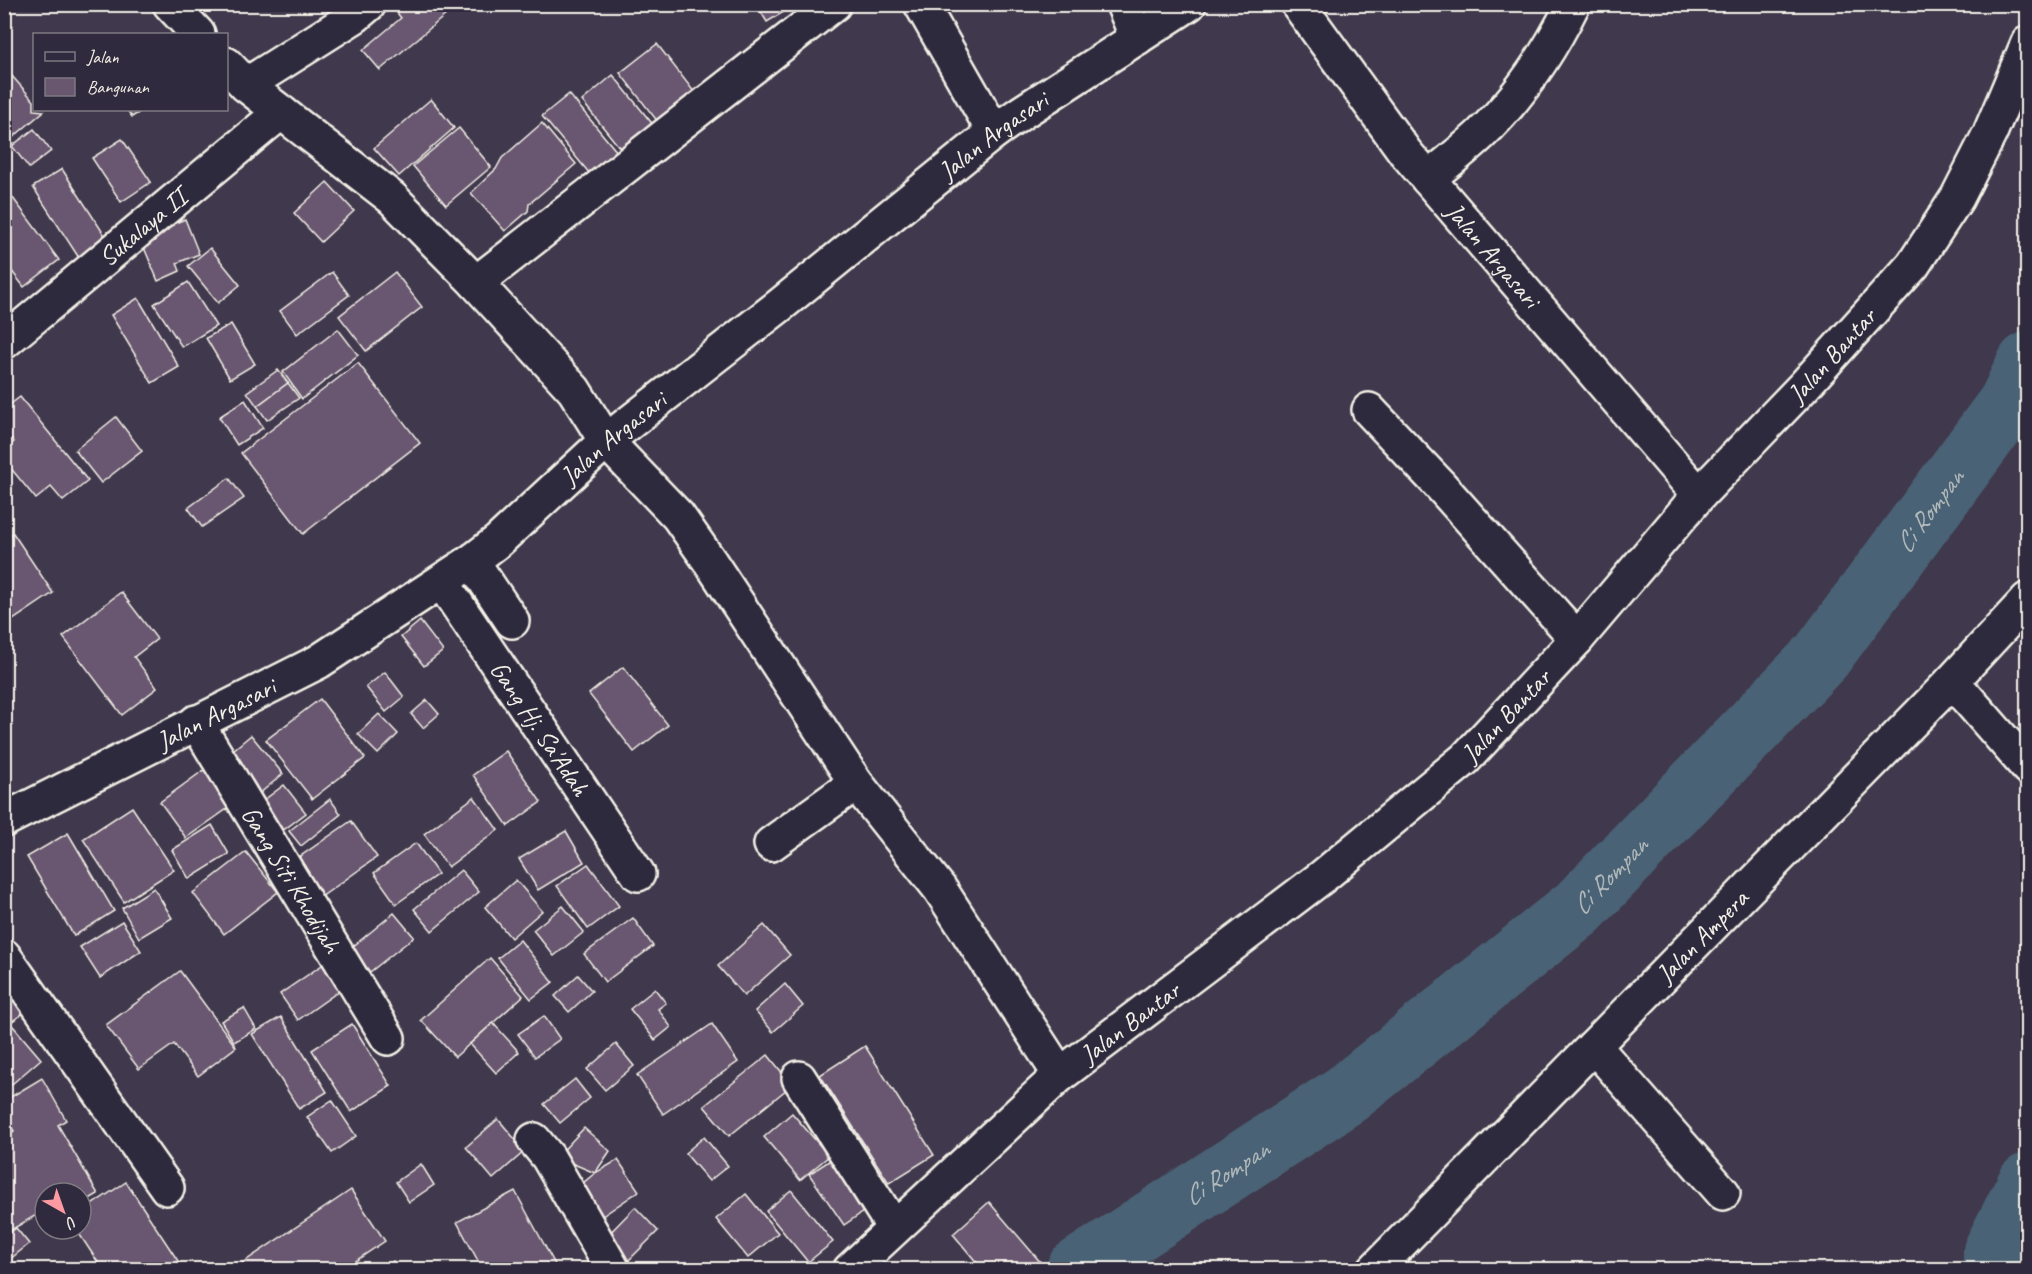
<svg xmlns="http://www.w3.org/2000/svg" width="2032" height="1274" font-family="Caveat,sans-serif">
<rect width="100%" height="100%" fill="#40384c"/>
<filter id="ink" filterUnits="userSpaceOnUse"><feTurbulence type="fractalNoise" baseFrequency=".0167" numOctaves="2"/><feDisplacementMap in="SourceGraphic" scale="12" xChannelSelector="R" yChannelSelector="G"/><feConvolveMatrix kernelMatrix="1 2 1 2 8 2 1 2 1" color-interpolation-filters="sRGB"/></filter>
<g filter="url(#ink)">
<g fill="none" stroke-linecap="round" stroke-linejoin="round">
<!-- river -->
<g stroke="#4a6274" stroke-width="62">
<path id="s1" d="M 1077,1270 L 1347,1094 L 1578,908 L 1821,657 L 2009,403 L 2028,363"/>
<path d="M 1994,1270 L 1994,1251 L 2028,1184"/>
</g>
</g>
<!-- building -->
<g fill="#695770" stroke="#f4f1e8" stroke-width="1.5">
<path d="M 390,4 L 439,4 L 447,14 L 380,70 L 363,50 L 401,18 Z"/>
<path d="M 756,4 L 790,4 L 792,7 L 767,22 Z"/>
<path d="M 657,44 L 702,102 L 665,131 L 620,73 Z"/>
<path d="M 4,67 L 34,101 L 34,110 L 44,111 L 11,139 L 4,131 Z"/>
<path d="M 613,75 L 659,132 L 628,158 L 582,101 Z"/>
<path d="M 569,94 L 617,152 L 590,174 L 542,116 Z"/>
<path d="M 431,99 L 454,128 L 399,176 L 374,148 Z"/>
<path d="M 127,110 L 143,110 L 132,117 Z"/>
<path d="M 542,123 L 576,164 L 529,204 L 528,211 L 505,231 L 471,193 L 496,169 L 502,158 Z"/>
<path d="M 459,128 L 491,167 L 446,205 L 413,166 Z"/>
<path d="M 34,129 L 51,151 L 29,168 L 12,146 Z"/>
<path d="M 122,139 L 151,182 L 121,202 L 92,158 Z"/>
<path d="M 62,169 L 109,242 L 81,261 L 33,187 Z"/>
<path d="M 327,182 L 354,211 L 321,242 L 294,213 Z"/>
<path d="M 4,186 L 59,260 L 24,287 L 4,261 Z"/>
<path d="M 185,219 L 199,254 L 177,263 L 180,271 L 158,281 L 140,238 Z"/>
<path d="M 210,248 L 240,285 L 218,303 L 188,266 Z"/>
<path d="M 332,272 L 349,295 L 297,334 L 280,311 Z"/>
<path d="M 395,272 L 422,307 L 366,351 L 339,316 Z"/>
<path d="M 188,282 L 216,326 L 182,347 L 154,304 Z"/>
<path d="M 138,298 L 179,367 L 152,383 L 111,315 Z"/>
<path d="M 231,324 L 255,364 L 230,379 L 206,338 Z"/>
<path d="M 338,329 L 358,355 L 302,399 L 283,372 Z"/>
<path d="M 358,363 L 420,443 L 303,534 L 241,453 Z"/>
<path d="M 278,370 L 288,383 L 257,406 L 247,392 Z"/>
<path d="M 288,383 L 299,398 L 267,420 L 257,406 Z"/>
<path d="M 20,397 L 88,481 L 63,501 L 51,487 L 36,499 L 4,460 L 4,450 L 14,442 L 4,430 L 4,409 Z"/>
<path d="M 245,400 L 263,428 L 237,445 L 219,417 Z"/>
<path d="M 116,417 L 142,451 L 101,483 L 75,450 Z"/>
<path d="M 229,478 L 244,498 L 202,527 L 188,508 Z"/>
<path d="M 13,533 L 53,593 L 4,626 L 4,539 Z"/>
<path d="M 121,592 L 157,639 L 134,657 L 157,688 L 122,715 L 63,637 Z"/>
<path d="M 420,621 L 443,651 L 424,666 L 401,637 Z"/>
<path d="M 623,667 L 668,725 L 634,752 L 589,694 Z"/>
<path d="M 385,672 L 404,697 L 386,712 L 366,687 Z"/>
<path d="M 320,699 L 365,758 L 312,799 L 266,740 Z"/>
<path d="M 427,700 L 439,714 L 423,728 L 411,714 Z"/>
<path d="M 379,714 L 398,734 L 378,754 L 358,734 Z"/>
<path d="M 251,735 L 283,774 L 253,799 L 221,760 Z"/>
<path d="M 506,751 L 541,802 L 508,826 L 473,775 Z"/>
<path d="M 208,767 L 234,804 L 186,838 L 160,802 Z"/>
<path d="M 284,785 L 306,813 L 273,838 L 252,809 Z"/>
<path d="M 474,797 L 498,830 L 448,867 L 424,834 Z"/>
<path d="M 330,799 L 341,814 L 301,846 L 289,831 Z"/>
<path d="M 132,807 L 174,870 L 124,902 L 83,839 Z"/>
<path d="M 351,821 L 377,857 L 321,897 L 295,860 Z"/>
<path d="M 212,825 L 229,854 L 189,879 L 172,850 Z"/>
<path d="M 566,831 L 584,862 L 538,890 L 519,859 Z"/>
<path d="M 68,833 L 114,911 L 74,936 L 27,857 Z"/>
<path d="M 416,843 L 438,874 L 396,904 L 374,873 Z"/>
<path d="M 246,852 L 278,892 L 224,934 L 193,893 Z"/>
<path d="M 588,864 L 619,906 L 588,929 L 557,886 Z"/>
<path d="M 461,870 L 479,892 L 432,931 L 414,909 Z"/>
<path d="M 516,880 L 542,911 L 511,938 L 485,907 Z"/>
<path d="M 154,888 L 172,918 L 139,938 L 122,908 Z"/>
<path d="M 563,906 L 584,932 L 554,956 L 533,930 Z"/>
<path d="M 394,913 L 414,937 L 370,972 L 351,948 Z"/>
<path d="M 633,918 L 653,946 L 605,982 L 584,954 Z"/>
<path d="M 122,921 L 141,951 L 100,978 L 80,947 Z"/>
<path d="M 764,925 L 790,955 L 744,996 L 718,966 Z"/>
<path d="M 520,940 L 553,982 L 531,999 L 498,958 Z"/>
<path d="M 490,958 L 523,996 L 455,1057 L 421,1020 Z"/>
<path d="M 328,961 L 346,986 L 298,1020 L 280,994 Z"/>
<path d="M 4,968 L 32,1007 L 4,1027 Z"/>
<path d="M 180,971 L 236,1047 L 198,1076 L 174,1044 L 139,1069 L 106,1025 Z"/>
<path d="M 578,975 L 592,991 L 569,1012 L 555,996 Z"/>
<path d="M 785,984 L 803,1006 L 773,1032 L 755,1011 Z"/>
<path d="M 655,989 L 666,1003 L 658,1009 L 671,1027 L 655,1040 L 630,1009 Z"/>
<path d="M 244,1008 L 256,1029 L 234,1042 L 221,1021 Z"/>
<path d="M 544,1016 L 560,1039 L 535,1057 L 518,1034 Z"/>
<path d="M 281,1017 L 327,1092 L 299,1109 L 252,1034 Z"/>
<path d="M 493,1023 L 519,1052 L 496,1073 L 470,1044 Z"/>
<path d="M 352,1024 L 391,1086 L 351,1112 L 312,1050 Z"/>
<path d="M 712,1024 L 738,1062 L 663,1114 L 637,1075 Z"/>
<path d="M 13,1026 L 41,1059 L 5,1090 L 4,1033 Z"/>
<path d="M 616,1044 L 634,1066 L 605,1090 L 587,1069 Z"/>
<path d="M 865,1046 L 934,1155 L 889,1183 L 820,1075 Z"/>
<path d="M 768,1055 L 792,1085 L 729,1136 L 704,1106 Z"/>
<path d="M 42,1078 L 66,1120 L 58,1125 L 98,1194 L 81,1204 L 81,1193 L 45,1193 L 45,1210 L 4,1234 L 4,1137 L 14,1131 L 4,1115 L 4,1101 Z"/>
<path d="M 575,1079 L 590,1098 L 560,1123 L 544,1104 Z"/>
<path d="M 332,1100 L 356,1136 L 332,1153 L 307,1117 Z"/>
<path d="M 792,1113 L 829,1156 L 800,1180 L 764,1137 Z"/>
<path d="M 498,1119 L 525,1151 L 493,1179 L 466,1147 Z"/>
<path d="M 584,1128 L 610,1151 L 595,1173 L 557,1157 Z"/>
<path d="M 704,1137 L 728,1166 L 709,1181 L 685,1153 Z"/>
<path d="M 838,1155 L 873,1205 L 844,1225 L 809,1174 Z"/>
<path d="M 618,1160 L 639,1191 L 598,1219 L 577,1188 L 595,1173 Z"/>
<path d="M 421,1164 L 434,1185 L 409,1202 L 396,1182 Z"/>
<path d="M 126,1182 L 184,1270 L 103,1270 L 76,1229 L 81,1229 L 81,1212 Z"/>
<path d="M 351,1190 L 385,1241 L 342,1270 L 232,1270 Z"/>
<path d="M 791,1190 L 833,1242 L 808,1262 L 766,1211 Z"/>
<path d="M 515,1191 L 558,1270 L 483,1270 L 457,1222 Z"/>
<path d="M 746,1194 L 778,1233 L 748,1258 L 716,1219 Z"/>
<path d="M 989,1202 L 1042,1264 L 1035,1270 L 983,1270 L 953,1234 Z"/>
<path d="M 635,1207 L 658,1231 L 627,1262 L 604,1239 Z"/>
<path d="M 16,1228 L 29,1244 L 4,1264 L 4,1238 Z"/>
<path d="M 393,1261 L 399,1270 L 380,1270 Z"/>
</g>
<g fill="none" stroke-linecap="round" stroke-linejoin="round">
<!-- minor casing -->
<g stroke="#f4f1e8" stroke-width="38">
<g id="minor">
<path d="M 170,4 L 198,34"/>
<path d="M 921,4 L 994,132"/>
<path d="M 1123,4 L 1137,38"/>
<path id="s2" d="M 1298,4 L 1405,152 L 1699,495"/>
<path d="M 226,64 L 246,85 L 392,198 L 476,283 L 574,390 L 606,441 L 678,516 L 711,563 L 856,783 L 940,889 L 1060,1075"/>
<path d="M 246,85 L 355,16 L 369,4"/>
<path d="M 1428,179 C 1445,164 1464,150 1480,135 C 1520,97 1549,53 1573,4"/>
<path d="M 476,283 L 834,4"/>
<path id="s3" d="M 4,342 L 281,112"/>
<path d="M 1369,410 L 1439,484 L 1577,639"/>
<path d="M 472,561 L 512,621"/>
<path id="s4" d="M 442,582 L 638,874"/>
<path d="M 1952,681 L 2028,768"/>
<path id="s5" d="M 196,722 L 388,1038"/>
<path id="s6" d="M 4,820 L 318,662 L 472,561 L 498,541 L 606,441 L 779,306 L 994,132 L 1021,113 L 1189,4"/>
<path d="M 771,844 L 856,783"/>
<path d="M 4,956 L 167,1188"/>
<path d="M 1594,1046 L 1723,1193"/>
<path d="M 799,1078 L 894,1228"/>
<path d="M 534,1140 L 548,1157 L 613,1270"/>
<path id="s7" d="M 850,1270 L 1060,1075 L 1322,877 L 1465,759 L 1577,639 L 1699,495 L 1804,386 L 1913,265 L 1957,198 L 1990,133 L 2028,43"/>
<path id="s8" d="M 1374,1270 L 1952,681 L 2028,599"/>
</g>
</g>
<!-- minor -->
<use href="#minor" stroke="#2f2a3d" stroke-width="33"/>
</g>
</g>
<g text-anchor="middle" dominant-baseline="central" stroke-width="4.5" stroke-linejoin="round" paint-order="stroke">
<!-- street labels -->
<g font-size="26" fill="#f4f1e8" stroke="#2f2a3d">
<text stroke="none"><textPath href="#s6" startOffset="1209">Jalan Argasari</textPath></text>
<text stroke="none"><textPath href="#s3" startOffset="180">Sukalaya II</textPath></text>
<text stroke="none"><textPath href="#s2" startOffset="318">Jalan Argasari</textPath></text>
<text stroke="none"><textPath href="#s7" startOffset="1346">Jalan Bantar</textPath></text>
<text stroke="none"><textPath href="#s6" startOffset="723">Jalan Argasari</textPath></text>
<text stroke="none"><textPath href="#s6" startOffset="237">Jalan Argasari</textPath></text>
<text stroke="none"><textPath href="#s7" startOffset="860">Jalan Bantar</textPath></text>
<text stroke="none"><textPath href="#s4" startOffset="176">Gang Hj. Sa'Adah</textPath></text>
<text stroke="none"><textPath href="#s5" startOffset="184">Gang Siti Khodijah</textPath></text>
<text stroke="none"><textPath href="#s8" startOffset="468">Jalan Ampera</textPath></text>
<text stroke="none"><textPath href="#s7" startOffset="374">Jalan Bantar</textPath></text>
</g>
<!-- water labels -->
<g font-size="27" font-style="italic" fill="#b0b8ba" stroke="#2f2a3d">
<text stroke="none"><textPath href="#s1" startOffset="1150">Ci Rompan</textPath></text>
<text stroke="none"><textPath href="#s1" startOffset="664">Ci Rompan</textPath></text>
<text stroke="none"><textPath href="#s1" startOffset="178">Ci Rompan</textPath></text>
</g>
</g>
<!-- margin -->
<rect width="2032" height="1274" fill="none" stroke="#2f2a3d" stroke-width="24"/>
<rect x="12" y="12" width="2008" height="1250" fill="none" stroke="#f4f1e8" stroke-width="2" filter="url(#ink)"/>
<!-- legend -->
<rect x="33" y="33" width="195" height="78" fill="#2f2a3d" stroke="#7e7a81" stroke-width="1.5"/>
<rect x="45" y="52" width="30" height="9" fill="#2f2a3d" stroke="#7e7a81" stroke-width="1.5"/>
<text x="87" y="63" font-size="18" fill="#f4f1e8">Jalan</text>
<rect x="45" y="78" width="30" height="18" fill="#695770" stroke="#7e7a81" stroke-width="1.5"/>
<text x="87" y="93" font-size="18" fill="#f4f1e8">Bangunan</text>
<!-- north arrow -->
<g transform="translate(63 1211) rotate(140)"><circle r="28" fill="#2f2a3d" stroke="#7e7a81" stroke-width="1.5"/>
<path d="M0-4.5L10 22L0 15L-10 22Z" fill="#ff9aa2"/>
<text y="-9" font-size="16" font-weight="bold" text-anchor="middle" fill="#f4f1e8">U</text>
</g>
</svg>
